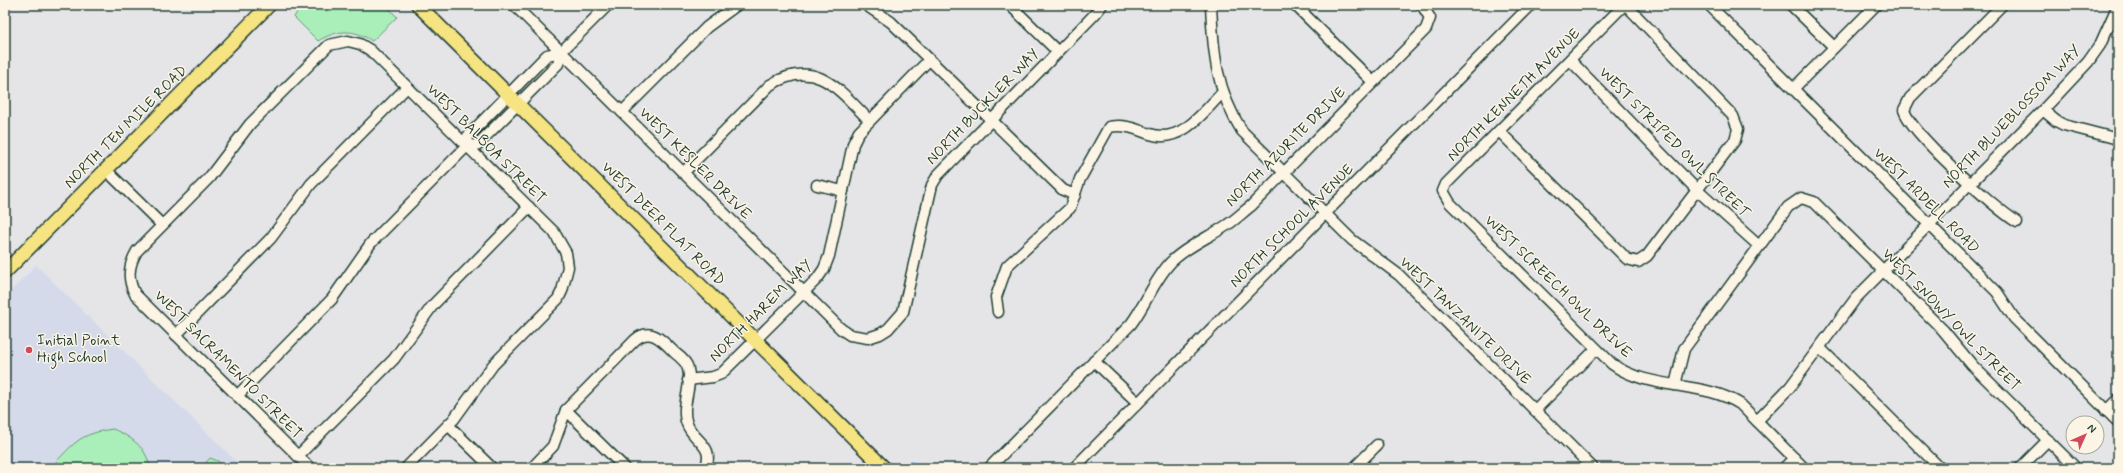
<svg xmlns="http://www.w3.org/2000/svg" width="2123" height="473" font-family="Mynerve,sans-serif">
<rect width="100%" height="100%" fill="#e5e5e8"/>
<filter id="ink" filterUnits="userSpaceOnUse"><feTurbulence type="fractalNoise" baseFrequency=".025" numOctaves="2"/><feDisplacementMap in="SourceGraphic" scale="8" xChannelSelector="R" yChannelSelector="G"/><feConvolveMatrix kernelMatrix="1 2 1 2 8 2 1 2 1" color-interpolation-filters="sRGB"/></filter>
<g filter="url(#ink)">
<!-- built -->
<path fill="#d5daea" d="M 36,265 L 243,468 L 5,468 L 5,297 Z"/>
<!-- green -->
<g fill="#aaefba" stroke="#649677">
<path d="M 302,5 L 386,5 L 397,17 L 372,41 C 353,28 337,30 318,41 L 294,17 Z"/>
<path d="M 113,429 C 131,437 147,447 150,468 L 50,468 C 74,444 77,434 113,429 Z"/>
<path d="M 210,458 L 218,461 L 226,468 L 201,468 Z"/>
</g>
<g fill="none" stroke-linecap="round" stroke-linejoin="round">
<!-- canal -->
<path stroke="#9ecefa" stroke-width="8" d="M 907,468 L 911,465"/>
<!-- minor casing -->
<g stroke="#1f3d34" stroke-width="13">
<g id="minor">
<path d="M 514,5 L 841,329 L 850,335 L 868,338 L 880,334 L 888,329 L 903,312 L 932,185 L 938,175 L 1095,14 L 1102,5"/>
<path d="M 866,5 L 891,22 L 1063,190 L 1075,195"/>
<path d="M 1010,5 L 1058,52"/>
<path d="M 1211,5 C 1213,52 1216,90 1242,131 L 1352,240 L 1399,275 L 1593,468"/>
<path d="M 1295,5 L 1373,82"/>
<path d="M 1624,5 L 1446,184 L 1443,191 L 1450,203 L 1612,364 C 1649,391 1701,380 1740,404 L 1804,468"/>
<path d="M 1709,5 L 1997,292 L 2014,318 L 2118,422"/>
<path d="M 1791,5 L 1834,47"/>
<path d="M 2002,5 L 1910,98 L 1904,110 C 1910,132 1994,208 2017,222"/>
<path d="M 561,52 L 547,55 L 468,136 L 467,146 L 477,145 L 558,64 L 561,52 L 608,5"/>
<path d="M 1570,60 L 1697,190 L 1759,246"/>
<path d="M 1793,89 L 1876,5"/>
<path d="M 2043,110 L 2056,121 L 2064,125 L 2118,139"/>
<path d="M 622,112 L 707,27 L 737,5"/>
<path d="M 1499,131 L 1627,259 L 1638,262 L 1647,256 L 1735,140 L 1738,129 L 1733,116 L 1626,5"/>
<path d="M 106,170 L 162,225"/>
<path d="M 683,173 L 770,85 C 816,57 839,90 869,120"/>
<path d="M 817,185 L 843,191"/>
<path d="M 998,312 L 996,297 L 1007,266 L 1070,208 L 1080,179 L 1109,127 C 1126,124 1135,129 1150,134 C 1181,145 1204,111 1223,92"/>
<path d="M 176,335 L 271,238 L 311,184 L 407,87"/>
<path d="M 1820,348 L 1940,468"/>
<path d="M 1094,361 L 1138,403"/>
<path d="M 688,380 L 713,377 L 721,374 L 817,279 L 824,269 L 829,256 L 853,144 L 859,132 L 929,60"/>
<path d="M 1675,385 L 1684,349 L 1788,207 L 1801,198 L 1814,202 L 1943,330 L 1972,365 L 2076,468"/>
<path d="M 237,396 L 332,299 L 371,243 L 467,146"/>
<path d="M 566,410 L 625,468"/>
<path d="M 1535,410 L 1596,349"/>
<path d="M 2106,411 L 2118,399"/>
<path d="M 1757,421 L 1790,387 L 1856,298 L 2043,110 L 2088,62 L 2100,45 L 2118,5"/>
<path d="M 448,425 L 492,468"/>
<path d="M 298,456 L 394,359 L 433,305 L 529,207"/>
<path d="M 310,468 L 135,294 C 127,279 128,266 137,251 L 209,178 L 250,124 L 329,45 L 348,41 L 360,44 L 370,50 L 554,232 L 566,253 L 568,267 L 562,291 L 558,299 L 493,365 L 454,419 L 406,468"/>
<path d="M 532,468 L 553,446 L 566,410 L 635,340 C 651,326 663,341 675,353 C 680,357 687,362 688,369 C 693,387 680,406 687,424 C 694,442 716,446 705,468"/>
<path d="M 989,468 L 1131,324 C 1146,304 1154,280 1171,262 C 1187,246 1208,238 1227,225 C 1235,220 1243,212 1251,206 L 1426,29 L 1430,18 L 1422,5"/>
<path d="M 1074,468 L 1531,5"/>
<path d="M 1354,468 L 1377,445"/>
<path d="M 1784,468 L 1794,458"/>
<path d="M 2020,468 L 2048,440"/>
</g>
</g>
<!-- major casing -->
<g stroke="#1f3d34" stroke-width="16">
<g id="major">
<path d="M 418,5 L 884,468"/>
<path d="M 5,272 L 269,5"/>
</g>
</g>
<!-- minor -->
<use href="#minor" stroke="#fcf5e5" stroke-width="10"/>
<!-- major -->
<use href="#major" stroke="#f6e381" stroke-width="13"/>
</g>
</g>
<!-- markers -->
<circle fill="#d1495b" stroke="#fcf5e5" stroke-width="1.5" cx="29" cy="350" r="4"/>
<g text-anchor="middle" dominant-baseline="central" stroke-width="3" stroke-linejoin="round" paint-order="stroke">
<!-- street labels -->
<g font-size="15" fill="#1f3d34" stroke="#fcf5e5">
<text transform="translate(1514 95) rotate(-45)">NORTH KENNETH AVENUE</text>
<text transform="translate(983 107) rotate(-46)">NORTH BUCKLER WAY</text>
<text transform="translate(2012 117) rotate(-46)">NORTH BLUEBLOSSOM WAY</text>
<text transform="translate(126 127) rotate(-45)">NORTH TEN MILE ROAD</text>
<text transform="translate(1674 143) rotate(45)">WEST STRIPED OWL STREET</text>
<text transform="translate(486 144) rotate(45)">WEST BALBOA STREET</text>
<text transform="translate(1286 147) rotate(-45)">NORTH AZURITE DRIVE</text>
<text transform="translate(695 164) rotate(45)">WEST KESLER DRIVE</text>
<text transform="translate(1926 201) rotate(45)">WEST ARDELL ROAD</text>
<text transform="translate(663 224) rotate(45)">WEST DEER FLAT ROAD</text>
<text transform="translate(1292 226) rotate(-45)">NORTH SCHOOL AVENUE</text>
<text transform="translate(1558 287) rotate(44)">WEST SCREECH OWL DRIVE</text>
<text transform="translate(761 311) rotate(-45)">NORTH HAREM WAY</text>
<text transform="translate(1951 320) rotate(46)">WEST SNOWY OWL STREET</text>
<text transform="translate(1465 321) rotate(44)">WEST TANZANITE DRIVE</text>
<text transform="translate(228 365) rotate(45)">WEST SACRAMENTO STREET</text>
</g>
<!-- poi labels -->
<g font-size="15" fill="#1f3d34" stroke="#fcf5e5" text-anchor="start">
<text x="37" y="341">Initial Point<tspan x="37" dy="17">High School</tspan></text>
</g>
</g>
<!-- margin -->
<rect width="2123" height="473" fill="none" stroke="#fcf5e5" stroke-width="20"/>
<rect x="10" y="10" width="2103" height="453" fill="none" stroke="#1f3d34" stroke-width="1.5" filter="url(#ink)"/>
<!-- north arrow -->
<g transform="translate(2085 435) rotate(45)"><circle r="19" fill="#fcf5e5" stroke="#a4ab9e"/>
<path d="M0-3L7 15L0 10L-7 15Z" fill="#d1495b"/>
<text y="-6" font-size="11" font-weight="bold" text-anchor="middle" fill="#1f3d34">N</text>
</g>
</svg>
